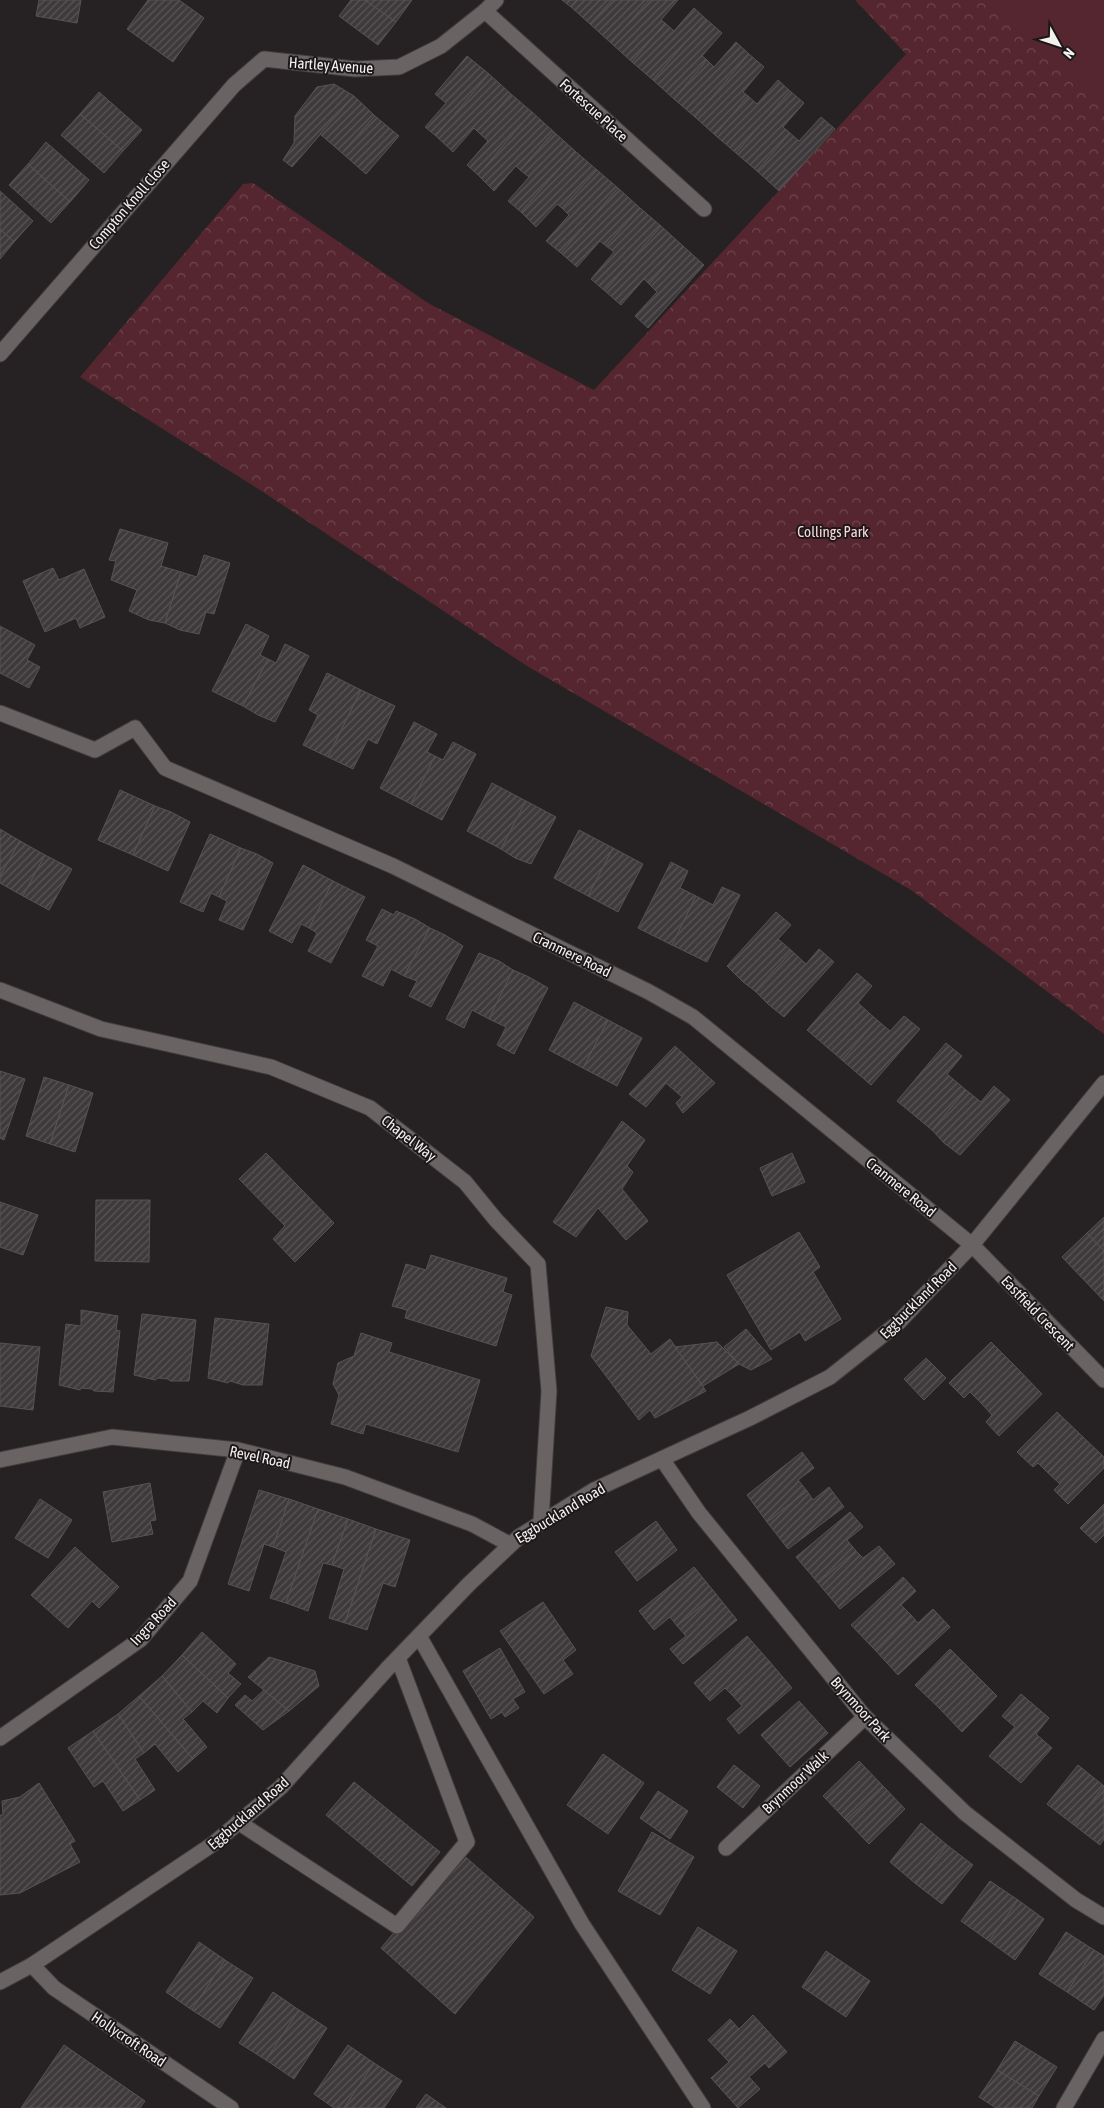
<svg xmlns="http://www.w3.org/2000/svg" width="1104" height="2108" font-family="'Asap Condensed',sans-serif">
<defs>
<pattern id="park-crowns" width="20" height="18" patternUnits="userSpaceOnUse" patternTransform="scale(1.25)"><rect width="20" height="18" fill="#552630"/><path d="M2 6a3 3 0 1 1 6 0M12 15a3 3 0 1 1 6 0" fill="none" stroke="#6e464e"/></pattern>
<pattern id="building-hatch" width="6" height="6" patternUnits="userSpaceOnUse" patternTransform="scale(1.25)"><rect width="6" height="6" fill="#3e393a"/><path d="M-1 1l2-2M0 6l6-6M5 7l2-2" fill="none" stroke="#5a5657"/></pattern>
</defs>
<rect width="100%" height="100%" fill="#262122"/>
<!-- park -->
<path fill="url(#park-crowns)" d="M 855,0 L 1104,0 L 1104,1034 L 911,890 L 527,666 L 263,492 L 80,377 L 243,184 L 253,183 L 428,303 L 594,390 L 906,54 Z"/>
<!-- garden -->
<path fill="#552630" d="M 982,0 L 1104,0 L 1104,101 Z"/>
<!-- building -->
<g fill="url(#building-hatch)" stroke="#575253">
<path d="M 39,0 L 81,0 L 77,23 L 36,16 Z"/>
<path d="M 148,0 L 179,0 L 204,18 L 173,62 L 127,29 Z"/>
<path d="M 351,0 L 365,0 L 396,22 L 378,45 L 339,16 Z"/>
<path d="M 365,0 L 412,0 L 396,22 Z"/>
<path d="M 562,0 L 577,0 L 571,7 Z"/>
<path d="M 577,0 L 612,0 L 590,24 L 571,7 Z"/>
<path d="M 612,0 L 649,0 L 611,43 L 590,24 Z"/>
<path d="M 649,0 L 678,0 L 661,20 L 665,23 L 632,62 L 611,43 Z"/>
<path d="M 694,8 L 706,19 L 653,80 L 632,62 L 665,23 L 674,31 Z"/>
<path d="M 706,19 L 722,33 L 702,56 L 707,60 L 674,99 L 653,80 Z"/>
<path d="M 736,42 L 749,54 L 695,117 L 674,99 L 707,60 L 714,67 Z"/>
<path d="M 749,54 L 764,67 L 743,92 L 748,96 L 715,135 L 695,117 Z"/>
<path d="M 467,56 L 489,74 L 436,136 L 425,127 L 446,103 L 435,94 Z"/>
<path d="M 489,74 L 511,94 L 477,131 L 474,128 L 453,152 L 436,136 Z"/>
<path d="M 778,80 L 790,91 L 736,153 L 715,135 L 748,96 L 757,104 Z"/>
<path d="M 334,84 L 354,96 L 292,167 L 283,160 L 294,143 L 295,116 L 317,87 Z"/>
<path d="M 790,91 L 804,103 L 783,127 L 790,133 L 757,171 L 736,153 Z"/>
<path d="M 99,92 L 142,130 L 123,151 L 80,114 Z"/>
<path d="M 511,94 L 532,112 L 478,175 L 467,165 L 488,141 L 477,131 Z"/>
<path d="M 354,96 L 375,116 L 342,153 L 320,134 Z"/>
<path d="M 532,112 L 554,132 L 520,170 L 516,166 L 494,191 L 478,175 Z"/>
<path d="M 80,114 L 123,151 L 104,173 L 61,135 Z"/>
<path d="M 375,116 L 399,136 L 366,174 L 342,153 Z"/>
<path d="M 821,117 L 835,129 L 779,191 L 757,171 L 790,133 L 799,141 Z"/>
<path d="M 554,132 L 575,151 L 521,212 L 508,201 L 529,177 L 520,170 Z"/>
<path d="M 46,142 L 89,180 L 70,202 L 28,164 Z"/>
<path d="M 575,151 L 597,170 L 562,208 L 557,204 L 536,227 L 521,212 Z"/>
<path d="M 28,164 L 70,202 L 51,223 L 9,185 Z"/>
<path d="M 597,170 L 618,188 L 561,253 L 546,241 L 569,215 L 562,208 Z"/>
<path d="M 618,188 L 640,208 L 606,246 L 600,241 L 577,267 L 561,253 Z"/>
<path d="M 0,191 L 33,221 L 14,242 L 0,229 Z"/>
<path d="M 640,208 L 661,226 L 605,291 L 591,279 L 614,252 L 606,246 Z"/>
<path d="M 661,226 L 683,246 L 649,284 L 644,279 L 621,305 L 605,291 Z"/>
<path d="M 0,229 L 14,242 L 0,259 Z"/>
<path d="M 683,246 L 704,265 L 648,328 L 635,316 L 657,292 L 649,284 Z"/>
<path d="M 120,529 L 168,543 L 161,566 L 181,572 L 165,623 L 149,620 L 129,611 L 137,590 L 111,580 L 116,561 L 109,560 Z"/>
<path d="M 204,555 L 230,563 L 214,614 L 206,612 L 199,634 L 180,630 L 165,623 L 181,572 L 197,577 Z"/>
<path d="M 53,568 L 59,580 L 84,569 L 105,617 L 80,628 L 76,618 L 45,632 L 23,581 Z"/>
<path d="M 246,624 L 269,636 L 260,655 L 268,659 L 243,706 L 212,691 Z"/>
<path d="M 0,626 L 35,645 L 27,660 L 40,667 L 29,688 L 0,673 Z"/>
<path d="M 285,644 L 309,656 L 275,722 L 258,715 L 243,706 L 268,659 L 276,663 Z"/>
<path d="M 327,673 L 361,690 L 328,757 L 303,745 L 318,715 L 309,710 Z"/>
<path d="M 361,690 L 395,706 L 377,744 L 368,739 L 353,769 L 328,757 Z"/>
<path d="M 414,722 L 437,734 L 427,752 L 435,756 L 411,804 L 380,788 Z"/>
<path d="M 453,742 L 476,754 L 442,820 L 411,804 L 435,756 L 443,760 Z"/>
<path d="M 492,783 L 526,801 L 501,849 L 467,831 Z"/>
<path d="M 120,790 L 155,806 L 133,855 L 98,840 Z"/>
<path d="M 526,801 L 556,817 L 531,864 L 515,858 L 501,849 Z"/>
<path d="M 155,806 L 171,812 L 190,822 L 168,871 L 133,855 Z"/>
<path d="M 0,829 L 20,841 L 0,876 Z"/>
<path d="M 579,830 L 613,848 L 588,896 L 554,878 Z"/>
<path d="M 210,834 L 241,848 L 219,897 L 211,893 L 203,912 L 180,902 Z"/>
<path d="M 20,841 L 45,855 L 23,896 L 0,883 L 0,876 Z"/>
<path d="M 241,848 L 257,854 L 273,863 L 243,930 L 219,920 L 227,901 L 219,897 Z"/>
<path d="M 613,848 L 643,864 L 618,912 L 588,896 Z"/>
<path d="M 45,855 L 72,869 L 49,910 L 23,896 Z"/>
<path d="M 671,862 L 688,871 L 680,888 L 696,896 L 672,945 L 638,928 Z"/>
<path d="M 303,865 L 333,881 L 309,928 L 301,924 L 292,943 L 269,931 Z"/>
<path d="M 333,881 L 365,897 L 331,963 L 308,951 L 317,933 L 309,928 Z"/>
<path d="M 722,887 L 740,895 L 707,962 L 672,945 L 696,896 L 713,905 Z"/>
<path d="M 382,909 L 394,915 L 396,911 L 415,919 L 430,928 L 404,976 L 391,969 L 383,986 L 362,976 L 378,946 L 366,940 Z"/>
<path d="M 776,912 L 791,925 L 778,939 L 792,951 L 755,991 L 742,981 L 727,966 Z"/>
<path d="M 430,928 L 445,935 L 463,946 L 431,1007 L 409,996 L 417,981 L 404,976 Z"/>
<path d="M 819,949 L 834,962 L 784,1017 L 768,1004 L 755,991 L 792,951 L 806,964 Z"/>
<path d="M 479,953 L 499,961 L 513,970 L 489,1019 L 472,1010 L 464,1028 L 446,1019 Z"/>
<path d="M 513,970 L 529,977 L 548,988 L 514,1054 L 497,1045 L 506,1027 L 489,1019 Z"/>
<path d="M 857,973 L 872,986 L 858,1003 L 877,1020 L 842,1060 L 807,1030 Z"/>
<path d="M 574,1002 L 608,1020 L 583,1068 L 549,1050 Z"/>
<path d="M 904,1016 L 920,1029 L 871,1085 L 842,1060 L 877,1020 L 890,1031 Z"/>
<path d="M 608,1020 L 642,1038 L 617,1086 L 583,1068 Z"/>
<path d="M 946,1043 L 962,1056 L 947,1074 L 966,1090 L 932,1130 L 897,1101 Z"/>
<path d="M 675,1046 L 715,1083 L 683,1113 L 676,1103 L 682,1097 L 666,1083 L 646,1107 L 629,1094 Z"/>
<path d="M 0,1071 L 25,1079 L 4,1140 L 0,1138 Z"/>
<path d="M 44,1077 L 69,1085 L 50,1144 L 26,1136 Z"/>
<path d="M 69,1085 L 93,1093 L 75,1152 L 50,1144 Z"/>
<path d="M 994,1086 L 1010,1100 L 960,1155 L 944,1143 L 932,1130 L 966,1090 L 981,1102 Z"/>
<path d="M 622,1121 L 645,1140 L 627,1166 L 633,1172 L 622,1189 L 648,1221 L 626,1240 L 598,1208 L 576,1237 L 553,1222 Z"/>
<path d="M 266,1153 L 334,1223 L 295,1262 L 273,1239 L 285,1226 L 239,1179 Z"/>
<path d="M 792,1153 L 805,1182 L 772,1196 L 760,1168 Z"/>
<path d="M 96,1200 L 150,1200 L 149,1262 L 95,1261 Z"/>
<path d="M 0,1202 L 38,1215 L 23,1255 L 0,1247 Z"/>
<path d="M 1104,1217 L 1104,1251 L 1087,1233 Z"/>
<path d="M 799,1232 L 820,1267 L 813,1272 L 841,1319 L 805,1341 L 800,1332 L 771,1350 L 727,1275 Z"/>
<path d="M 1087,1233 L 1104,1251 L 1104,1301 L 1062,1257 Z"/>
<path d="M 431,1255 L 507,1278 L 503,1292 L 512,1295 L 496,1346 L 405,1318 L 407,1310 L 392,1306 L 406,1264 L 426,1270 Z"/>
<path d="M 606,1307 L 628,1312 L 627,1325 L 651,1354 L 670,1339 L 706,1391 L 655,1418 L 650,1410 L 639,1420 L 591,1356 Z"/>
<path d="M 81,1310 L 118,1316 L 116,1330 L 120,1331 L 113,1392 L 94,1391 L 92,1389 L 81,1388 L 80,1390 L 59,1385 L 66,1324 L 81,1326 Z"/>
<path d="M 142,1314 L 196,1320 L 189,1381 L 170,1381 L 168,1379 L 158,1378 L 155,1380 L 134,1375 Z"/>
<path d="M 215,1318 L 269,1324 L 262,1385 L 243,1385 L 230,1381 L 228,1383 L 208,1378 Z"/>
<path d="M 746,1329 L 772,1359 L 751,1370 L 739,1364 L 724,1347 Z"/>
<path d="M 361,1333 L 392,1343 L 389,1352 L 480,1380 L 458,1452 L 366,1424 L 363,1434 L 331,1424 L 339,1395 L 333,1384 L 338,1363 L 354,1356 Z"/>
<path d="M 717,1342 L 739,1364 L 703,1386 L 675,1347 Z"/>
<path d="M 991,1342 L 1017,1368 L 981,1403 L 970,1392 L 964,1398 L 949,1383 Z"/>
<path d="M 0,1343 L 40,1347 L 33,1410 L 0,1406 Z"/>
<path d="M 926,1358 L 946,1378 L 924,1400 L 904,1379 Z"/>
<path d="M 1017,1368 L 1042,1394 L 999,1436 L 986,1422 L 992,1415 L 981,1403 Z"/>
<path d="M 1057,1412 L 1083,1437 L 1048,1473 L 1038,1463 L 1033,1467 L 1017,1452 Z"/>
<path d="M 1083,1437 L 1104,1457 L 1104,1468 L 1068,1504 L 1054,1490 L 1060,1484 L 1048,1473 Z"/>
<path d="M 802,1452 L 814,1468 L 798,1480 L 807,1491 L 767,1522 L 747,1495 Z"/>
<path d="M 150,1483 L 156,1520 L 150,1521 L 153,1534 L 112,1542 L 103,1492 Z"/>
<path d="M 829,1487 L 844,1507 L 788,1549 L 767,1522 L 807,1491 L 813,1500 Z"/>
<path d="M 259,1490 L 289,1499 L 273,1547 L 264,1544 L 249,1591 L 228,1584 Z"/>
<path d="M 40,1499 L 72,1520 L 48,1558 L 15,1538 Z"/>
<path d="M 289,1499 L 318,1509 L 286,1603 L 270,1598 L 286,1552 L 273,1547 Z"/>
<path d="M 1104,1504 L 1104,1535 L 1096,1543 L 1080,1528 Z"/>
<path d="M 318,1509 L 348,1519 L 332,1565 L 323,1563 L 308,1611 L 286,1603 Z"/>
<path d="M 850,1512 L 863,1527 L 847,1540 L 856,1551 L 818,1583 L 796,1557 Z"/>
<path d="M 348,1519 L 376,1529 L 345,1623 L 329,1618 L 344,1569 L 332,1565 Z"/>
<path d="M 656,1521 L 677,1550 L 637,1581 L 615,1552 Z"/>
<path d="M 376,1529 L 410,1540 L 395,1587 L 383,1583 L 367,1630 L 345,1623 Z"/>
<path d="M 879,1546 L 895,1564 L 840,1609 L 818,1583 L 856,1551 L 863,1558 Z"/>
<path d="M 75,1547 L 119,1587 L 99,1608 L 92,1601 L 68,1628 L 31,1595 Z"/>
<path d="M 694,1567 L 716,1594 L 677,1626 L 670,1617 L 654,1630 L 639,1611 Z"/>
<path d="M 903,1577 L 916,1591 L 901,1605 L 911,1615 L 875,1650 L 851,1625 Z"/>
<path d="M 716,1594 L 737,1620 L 683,1664 L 670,1649 L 686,1636 L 677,1626 Z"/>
<path d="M 543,1602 L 576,1650 L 563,1660 L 573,1674 L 544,1694 L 500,1631 Z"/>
<path d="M 933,1609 L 950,1627 L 898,1675 L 875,1650 L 911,1615 L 918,1623 Z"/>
<path d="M 202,1632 L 236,1664 L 228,1673 L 241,1684 L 228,1698 L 182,1655 Z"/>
<path d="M 747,1636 L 770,1662 L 732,1695 L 725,1688 L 710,1701 L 694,1683 Z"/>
<path d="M 500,1648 L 525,1692 L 513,1699 L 519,1708 L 505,1717 L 502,1712 L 491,1719 L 463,1671 Z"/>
<path d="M 950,1649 L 974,1673 L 939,1708 L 915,1685 Z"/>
<path d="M 182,1655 L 228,1698 L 217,1713 L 203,1701 L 192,1712 L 162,1676 Z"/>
<path d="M 269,1657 L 315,1671 L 319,1686 L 289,1711 L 248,1677 Z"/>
<path d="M 770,1662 L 792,1688 L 739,1734 L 727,1719 L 742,1706 L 732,1695 Z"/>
<path d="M 974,1673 L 997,1696 L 962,1732 L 939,1708 Z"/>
<path d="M 162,1676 L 192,1712 L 183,1719 L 207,1747 L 193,1759 L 139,1696 Z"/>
<path d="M 264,1690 L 289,1711 L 263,1730 L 235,1705 L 245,1695 L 252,1701 Z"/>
<path d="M 1021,1694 L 1049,1718 L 1036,1734 L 1052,1748 L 1021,1783 L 989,1756 L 1015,1727 L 1002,1716 Z"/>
<path d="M 139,1696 L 193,1759 L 178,1772 L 155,1744 L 144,1753 L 118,1714 Z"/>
<path d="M 799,1701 L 828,1733 L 790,1767 L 761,1735 Z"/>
<path d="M 118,1714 L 144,1753 L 135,1759 L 155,1790 L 140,1800 L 93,1731 Z"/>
<path d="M 93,1731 L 140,1800 L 123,1811 L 103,1781 L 94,1787 L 68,1748 Z"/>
<path d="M 603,1754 L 644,1783 L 608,1834 L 567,1805 Z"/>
<path d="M 859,1761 L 883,1786 L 846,1820 L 823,1796 Z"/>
<path d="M 734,1765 L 760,1786 L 743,1808 L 717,1787 Z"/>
<path d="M 1078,1765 L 1104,1786 L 1074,1825 L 1047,1804 Z"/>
<path d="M 354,1782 L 440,1852 L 412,1886 L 326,1815 Z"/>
<path d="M 39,1783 L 75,1841 L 70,1844 L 80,1862 L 20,1893 L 0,1895 L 0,1815 L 3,1815 L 2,1801 L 20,1797 Z"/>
<path d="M 883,1786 L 905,1809 L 869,1844 L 846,1820 Z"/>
<path d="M 1104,1786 L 1104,1839 L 1100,1845 L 1074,1825 Z"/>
<path d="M 658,1791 L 688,1811 L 670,1839 L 640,1818 Z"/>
<path d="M 921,1823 L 947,1845 L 916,1884 L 890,1862 Z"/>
<path d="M 652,1832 L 694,1857 L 660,1915 L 618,1891 Z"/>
<path d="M 947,1845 L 973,1865 L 942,1904 L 916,1884 Z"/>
<path d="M 461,1853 L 534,1917 L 455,2014 L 381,1948 Z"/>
<path d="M 990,1881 L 1018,1900 L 989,1941 L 961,1921 Z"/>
<path d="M 1018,1900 L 1044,1919 L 1015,1960 L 989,1941 Z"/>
<path d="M 698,1927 L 737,1951 L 710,1994 L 672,1970 Z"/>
<path d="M 1066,1932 L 1094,1950 L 1067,1992 L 1039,1974 Z"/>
<path d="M 199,1942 L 225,1960 L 192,2010 L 166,1992 Z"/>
<path d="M 1094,1950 L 1104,1956 L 1104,1995 L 1094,2010 L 1067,1992 Z"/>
<path d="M 826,1951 L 870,1981 L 846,2017 L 802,1987 Z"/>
<path d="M 225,1960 L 253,1978 L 220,2028 L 192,2010 Z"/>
<path d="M 273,1992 L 299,2010 L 266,2060 L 239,2043 Z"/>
<path d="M 299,2010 L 327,2028 L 294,2079 L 266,2060 Z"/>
<path d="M 753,2015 L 787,2052 L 769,2068 L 765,2063 L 749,2077 L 760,2089 L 738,2108 L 711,2078 L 729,2062 L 708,2040 L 730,2019 L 739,2029 Z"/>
<path d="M 1015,2041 L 1057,2067 L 1039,2096 L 997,2070 Z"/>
<path d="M 64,2045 L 145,2101 L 140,2108 L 21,2108 Z"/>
<path d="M 348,2045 L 374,2063 L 344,2108 L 334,2108 L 314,2094 Z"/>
<path d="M 374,2063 L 402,2081 L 384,2108 L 344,2108 Z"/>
<path d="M 997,2070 L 1039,2096 L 1032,2108 L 996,2108 L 979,2097 Z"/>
<path d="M 426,2094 L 446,2108 L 416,2108 Z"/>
</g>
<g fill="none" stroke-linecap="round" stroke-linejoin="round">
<!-- lane casing -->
<g stroke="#413d3d" stroke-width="17">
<g id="lane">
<path d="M 0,713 L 95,750 L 135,728"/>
<path d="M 419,1636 L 582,1924 L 703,2108"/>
<path d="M 238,1822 L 397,1926 L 467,1842 L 398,1658"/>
</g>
</g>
<!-- street casing -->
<g stroke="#413d3d" stroke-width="17">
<g id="street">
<path d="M 485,11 L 704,209"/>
<path d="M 0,354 L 234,85 L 264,59 L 355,69 L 399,67 L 441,46 L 485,11 L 496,0"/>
<path d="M 135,728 L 165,768 L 393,866 L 649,992 L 693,1017 L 972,1245 L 1104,1380"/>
<path d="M 0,990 L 101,1029 L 271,1067 L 370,1108 L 465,1182 L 496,1220 L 538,1264 L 549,1391 L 541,1521"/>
<path d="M 662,1459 L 699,1513 L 865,1717 L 965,1813 L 1076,1900 L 1104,1917"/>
<path d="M 0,1460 L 112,1437 L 238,1450 L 345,1477 L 472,1524 L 509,1544"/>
<path d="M 0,1738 L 141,1639 L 190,1581 L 238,1450"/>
<path d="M 726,1848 L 865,1717"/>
<path d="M 32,1965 L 54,1988 L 231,2108"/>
<path d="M 0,1982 L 32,1965 L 213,1844 L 281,1787 L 387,1669 L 469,1584 L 520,1536 L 594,1490 L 750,1418 L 830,1377 L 898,1323 L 972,1245 L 1104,1083"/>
<path d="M 1064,2108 L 1104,2039"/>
</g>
</g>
<!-- lane -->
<use href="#lane" stroke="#696364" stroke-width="15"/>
<!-- street -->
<use href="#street" stroke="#696364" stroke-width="15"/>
</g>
<g text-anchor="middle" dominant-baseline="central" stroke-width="4" stroke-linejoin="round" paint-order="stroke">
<!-- street labels -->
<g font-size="15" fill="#f3f0f0" stroke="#1c1819">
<text transform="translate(331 65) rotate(4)">Hartley Avenue</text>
<text transform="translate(594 110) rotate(42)">Fortescue Place</text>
<text transform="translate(129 204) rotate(-49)">Compton Knoll Close</text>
<text transform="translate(572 954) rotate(26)">Cranmere Road</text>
<text transform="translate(409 1138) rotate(38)">Chapel Way</text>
<text transform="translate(901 1187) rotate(39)">Cranmere Road</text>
<text transform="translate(918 1300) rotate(-45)">Eggbuckland Road</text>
<text transform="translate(1038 1313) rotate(46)">Eastfield Crescent</text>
<text transform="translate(260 1457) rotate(12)">Revel Road</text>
<text transform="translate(560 1513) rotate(-31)">Eggbuckland Road</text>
<text transform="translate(153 1621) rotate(-47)">Ingra Road</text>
<text transform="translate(861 1709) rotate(48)">Brynmoor Park</text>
<text transform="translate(795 1782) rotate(-43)">Brynmoor Walk</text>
<text transform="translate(248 1813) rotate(-41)">Eggbuckland Road</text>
<text transform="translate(129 2039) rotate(34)">Hollycroft Road</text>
</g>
<!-- park labels -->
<g font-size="15" fill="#fcd6db" stroke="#1c1819">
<text x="833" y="531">Collings Park</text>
</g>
</g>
<!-- north arrow -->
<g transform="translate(1059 45) rotate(130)" stroke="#1c1819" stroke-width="4" paint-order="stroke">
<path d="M0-4L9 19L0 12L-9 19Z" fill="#f3f0f0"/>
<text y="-8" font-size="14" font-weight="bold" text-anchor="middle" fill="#f3f0f0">N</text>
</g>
</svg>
